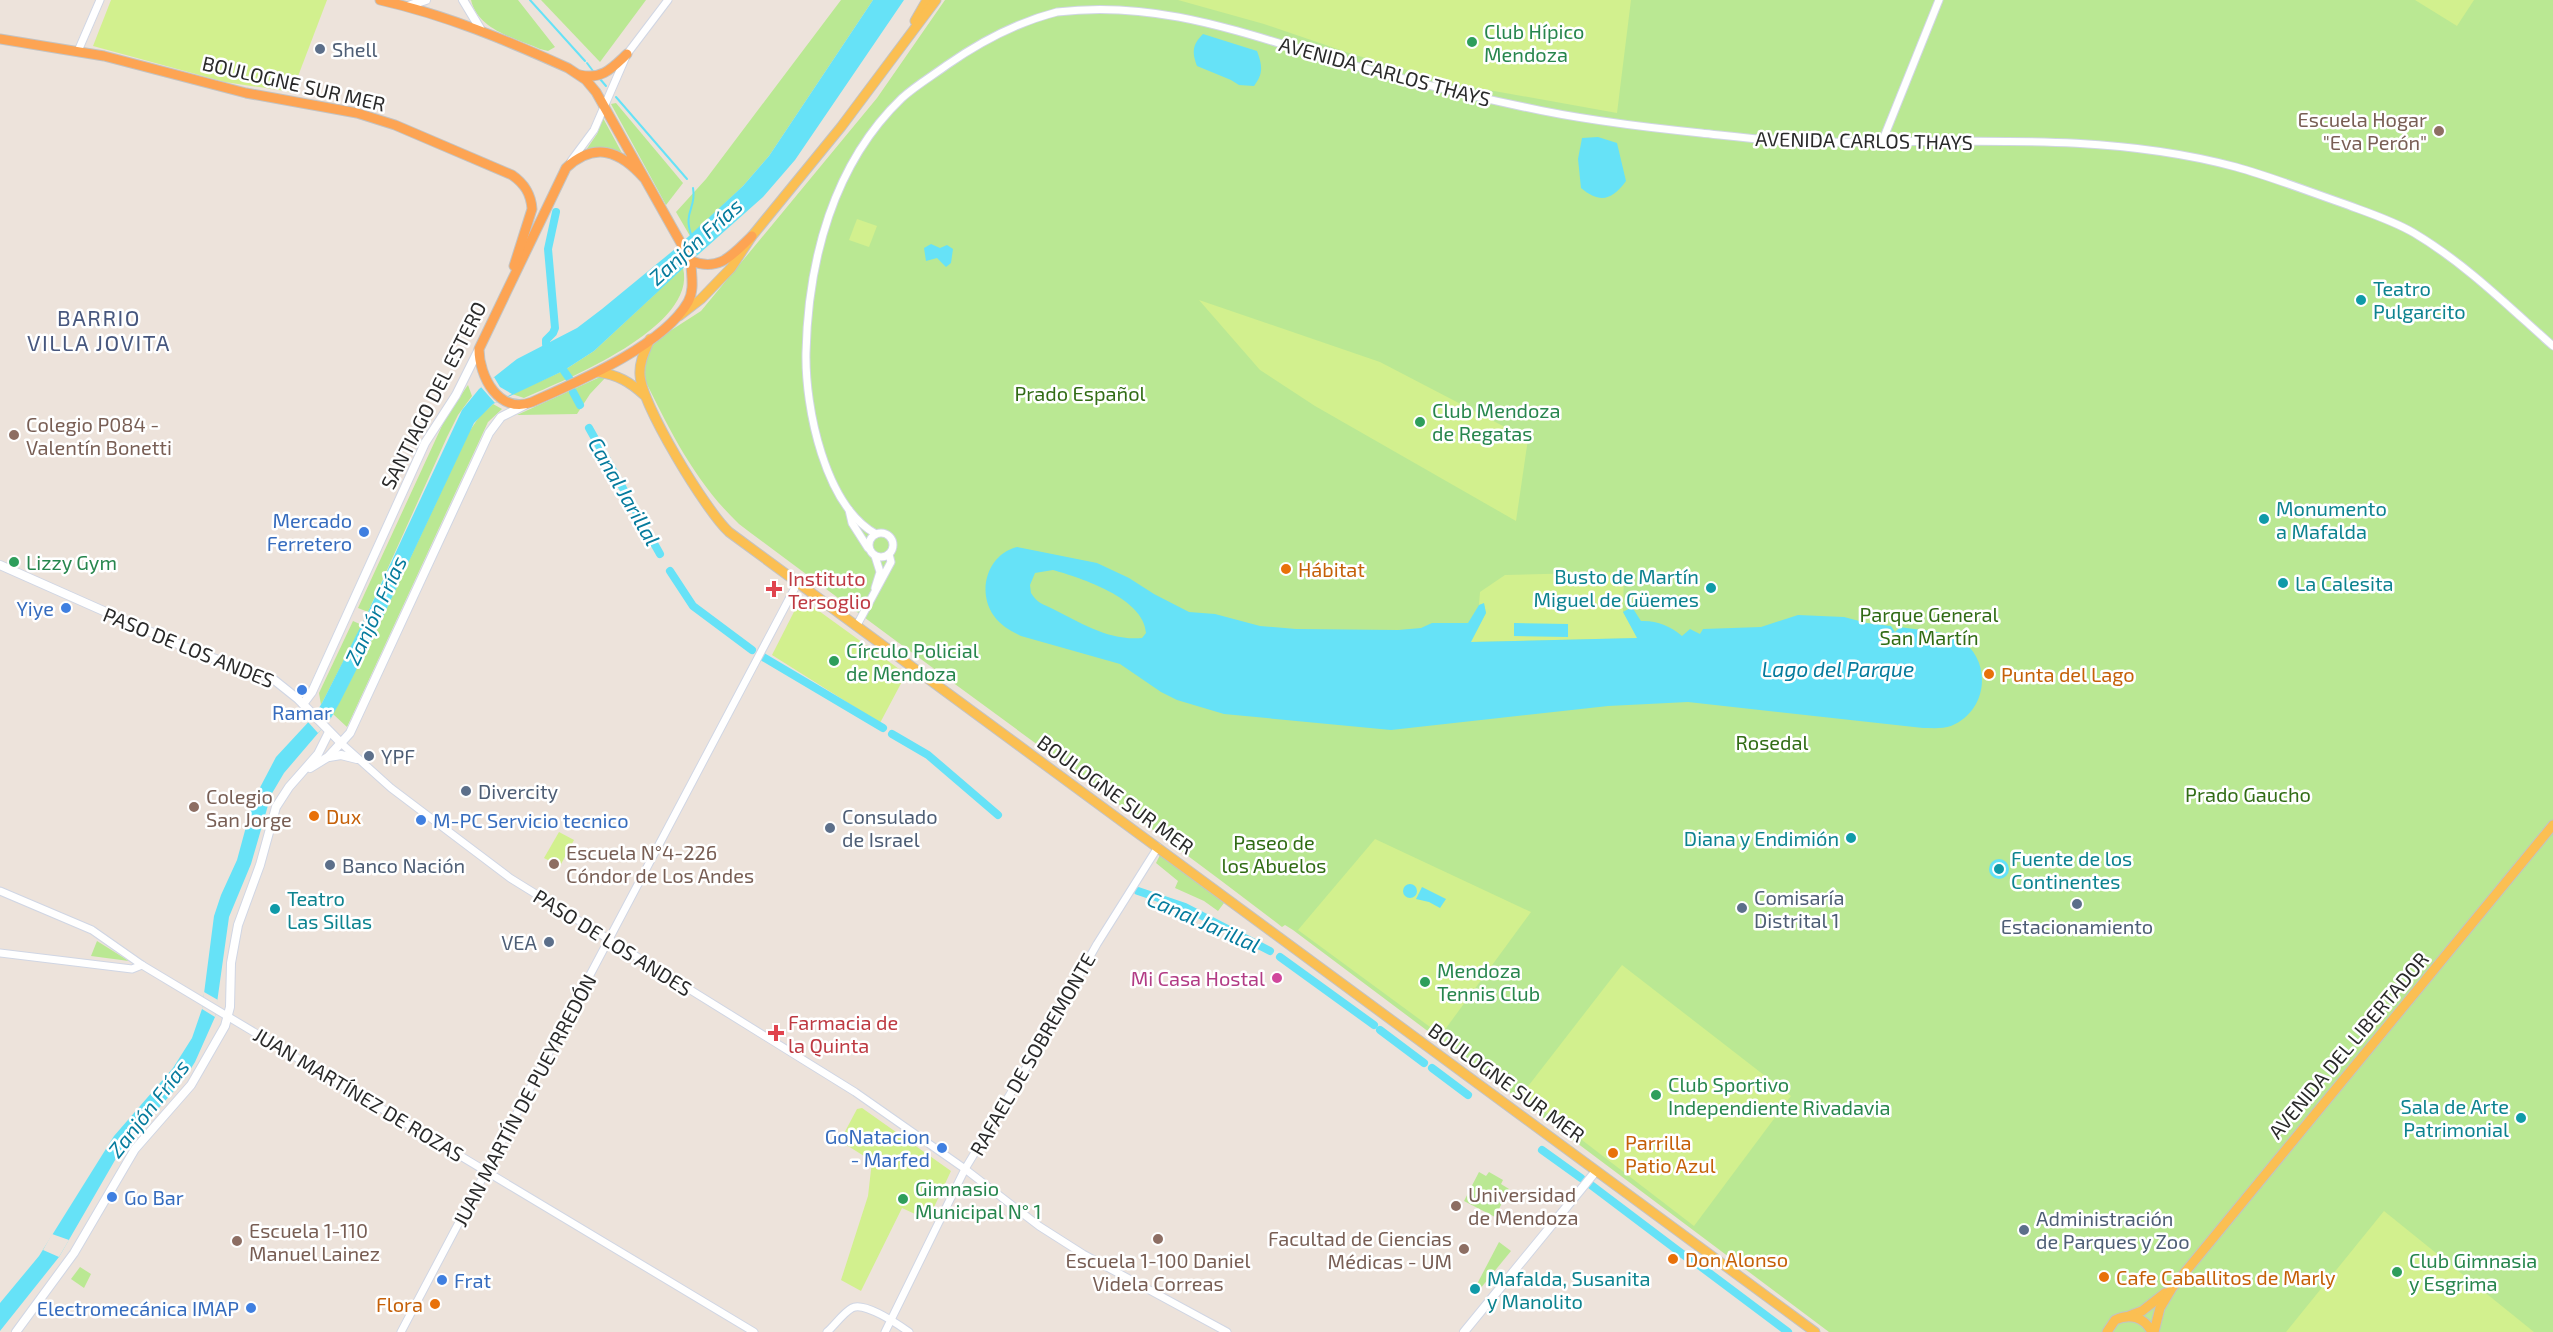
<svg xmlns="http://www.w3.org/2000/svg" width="2553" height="1332" font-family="'Exo 2',sans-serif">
<rect width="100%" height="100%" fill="#ede3db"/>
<!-- green -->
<g fill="#bae893">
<path d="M 471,0 L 518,0 L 555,47 L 548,51 L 540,49 C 515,38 478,30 471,0 Z"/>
<path d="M 541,0 L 646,0 L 600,62 Z"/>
<path d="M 841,0 L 873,0 L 769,156 L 743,186 L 690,236 L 676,212 L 706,179 Z"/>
<path d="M 945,0 L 2553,0 L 2553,1332 L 1829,1332 L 1293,930 L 1285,925 L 1282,927 C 1103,790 919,660 739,524 C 694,481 669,429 642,374 L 649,350 L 659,338 L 701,311 L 877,98 Z"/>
<path d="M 616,103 L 683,183 L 666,205 L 611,104 Z"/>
<path d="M 603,118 L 622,153 L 603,147 L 586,150 L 597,134 Z"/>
<path d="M 683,268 C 698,327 565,380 524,398 L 512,394 L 563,371 L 594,351 Z"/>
<path d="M 606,377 L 590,394 L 577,414 L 517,415 L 598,378 Z"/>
<path d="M 468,385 L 472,396 L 458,415 L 447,437 L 368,612 L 358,608 L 446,417 Z"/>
<path d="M 493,404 L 502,409 L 488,422 L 347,727 L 333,714 L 379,625 L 469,432 L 479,417 Z"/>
<path d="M 353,621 L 362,625 L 321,705 L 319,693 Z"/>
<path d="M 1160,855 L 1224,903 L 1218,911 L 1204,901 L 1175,888 L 1178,881 L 1156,863 Z"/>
<path d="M 97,941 L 129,961 L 91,956 Z"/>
<path d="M 1479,1172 L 1486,1176 L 1489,1172 L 1503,1180 L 1501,1184 L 1509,1189 L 1495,1217 L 1464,1201 Z"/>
<path d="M 1499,1242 L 1511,1251 L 1480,1289 L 1476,1286 Z"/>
<path d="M 80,1267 L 91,1274 L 84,1288 L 71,1279 Z"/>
</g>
<!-- pitch -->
<g fill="#d2f08e">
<path d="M 111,0 L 327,0 L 292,92 L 225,82 L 93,46 Z"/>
<path d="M 1178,0 L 1631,0 L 1617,113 L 1455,84 L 1352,54 L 1264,24 Z"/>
<path d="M 2415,0 L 2474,0 L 2457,26 Z"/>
<path d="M 857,219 L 877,226 L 869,247 L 849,240 Z"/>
<path d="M 1199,300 L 1380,362 L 1528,439 L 1516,521 L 1315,406 L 1260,370 Z"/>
<path d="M 1624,572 L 1623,612 L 1638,638 L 1470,642 L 1486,613 L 1484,604 L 1479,605 L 1480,592 L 1505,575 Z"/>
<path d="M 801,598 L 906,674 L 880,723 L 772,655 Z"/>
<path d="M 559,832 L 574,840 L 560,866 L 544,858 Z"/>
<path d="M 1375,839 L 1531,912 L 1441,1035 L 1298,930 Z"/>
<path d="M 1622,965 L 1791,1096 L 1694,1226 L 1522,1094 Z"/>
<path d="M 862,1108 L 951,1171 L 928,1220 L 902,1208 L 861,1291 L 841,1280 L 868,1196 L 872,1161 L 840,1141 L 857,1109 Z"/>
<path d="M 2384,1211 L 2534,1332 L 2286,1332 Z"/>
</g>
<!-- water -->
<g fill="#66e2f7" fill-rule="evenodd">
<path d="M 873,0 L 904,0 L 795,160 L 763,197 L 691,261 L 594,351 L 563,371 L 493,404 L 474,423 L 379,625 L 340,702 L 331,718 L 284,773 L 271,795 L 251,864 L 229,917 L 215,1017 L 195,1062 L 185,1078 L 118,1155 L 59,1257 L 0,1331 L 0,1303 L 39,1256 L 114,1136 L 173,1068 L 192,1038 L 202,1009 L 214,916 L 221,895 L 237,860 L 253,801 L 276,757 L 314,716 L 322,703 L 368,612 L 462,410 L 479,389 L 517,359 L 577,328 L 602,309 L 675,249 L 743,186 L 769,156 Z"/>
<path d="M 1203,34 L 1257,51 C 1262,65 1264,73 1254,86 L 1239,85 L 1231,80 L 1197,66 C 1192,52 1192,45 1203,34 Z"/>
<path d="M 1598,137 L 1617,143 L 1626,181 C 1612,200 1600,204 1581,188 L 1578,159 L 1582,138 Z"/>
<path d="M 931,244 L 940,248 L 947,245 L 953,249 L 951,263 L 946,267 L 937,258 L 926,261 L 924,248 Z"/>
<path d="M 1017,547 L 1097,563 L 1129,578 L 1154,594 L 1189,612 L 1215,614 L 1260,626 L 1296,629 L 1398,630 L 1421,628 L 1432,623 L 1468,623 L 1479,605 L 1484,603 L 1486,613 L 1471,642 L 1637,638 L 1623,612 L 1632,607 L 1641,621 C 1655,620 1671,626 1682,636 L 1690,629 L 1700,634 L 1703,629 L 1761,627 L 1798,615 L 1844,617 L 1867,623 L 1891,626 L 1895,632 L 1900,627 C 1916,630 1947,631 1960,639 C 1993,661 1988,711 1951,726 C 1943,729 1932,728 1923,728 L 1688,702 L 1608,706 L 1391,730 L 1224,714 L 1177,700 L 1161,692 L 1120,664 L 1021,636 C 1011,631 1001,626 994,616 C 976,591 988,554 1017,547 ZM 1053,570 C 1081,578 1144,598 1146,633 L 1142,638 C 1109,641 1081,623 1053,609 C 1043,604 1037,603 1031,593 L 1030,585 L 1035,573 Z"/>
<path d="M 1514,623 L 1568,624 L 1568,637 L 1514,636 Z"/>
<circle cx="1999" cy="869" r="10"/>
<circle cx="1410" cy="891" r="7"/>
<path d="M 1422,887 L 1446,899 L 1440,908 L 1429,902 L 1416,899 Z"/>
</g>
<!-- pier -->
<g fill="#ede3db">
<path d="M 686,239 L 697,255 L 684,267 L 675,249 Z"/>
<path d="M 494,377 L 500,387 L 512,394 L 495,403 L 481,387 Z"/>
<path d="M 368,612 L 382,619 L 376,631 L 362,625 Z"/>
<path d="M 320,707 L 331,718 L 318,733 L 308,722 Z"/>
<path d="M 204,992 L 218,1000 L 215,1017 L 202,1009 Z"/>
<path d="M 52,1234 L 69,1240 L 59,1257 L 43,1250 Z"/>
</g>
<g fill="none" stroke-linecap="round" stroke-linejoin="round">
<!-- stream -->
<g stroke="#66e2f7" stroke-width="2">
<path d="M 530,0 L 585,61"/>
<path d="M 587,63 L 593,71"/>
<path d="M 600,79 L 606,86"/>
<path d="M 616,97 L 687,179"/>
<path d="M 692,237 C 682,211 697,209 693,188"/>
</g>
<!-- canal -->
<g stroke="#66e2f7" stroke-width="8">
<path d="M 546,344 L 546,340 L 553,333 L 555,328 L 548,249 L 556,212"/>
<path d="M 564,371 L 569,378"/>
<path d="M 573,392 L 580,405"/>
<path d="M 589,428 L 660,554"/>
<path d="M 670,571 L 693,606 L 752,650"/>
<path d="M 763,657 L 883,728"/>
<path d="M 892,734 L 928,755 L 998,815"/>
<path d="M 1138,891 L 1185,907 L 1270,951"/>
<path d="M 1280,957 L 1374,1025"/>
<path d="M 1380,1030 L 1424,1063"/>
<path d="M 1432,1068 L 1468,1095"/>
<path d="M 1542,1150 L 1581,1178"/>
<path d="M 1591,1185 L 1689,1259"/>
<path d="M 1696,1263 L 1788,1332"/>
</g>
<!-- tertiary casing -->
<g stroke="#d0d6e4" stroke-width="9">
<g id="tertiary">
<path d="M 78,51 L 100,0"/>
<path d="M 1882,142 L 1939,0"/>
<path d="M 571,161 L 594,130 L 627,54 L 668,0"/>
<path d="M 849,510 L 852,523 L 868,548"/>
<circle cx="881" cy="545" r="12"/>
<path d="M 876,534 C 825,506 805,408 806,353 C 808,261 833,164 902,98 C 915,86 932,76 947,65 C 980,42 1018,22 1057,12 C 1154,0 1237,31 1328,58 C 1392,77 1458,93 1524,107 C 1582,120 1641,127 1701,133 C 1738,137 1775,142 1812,142 C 1952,144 2100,130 2236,167 C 2272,177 2307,191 2342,203 C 2366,212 2392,220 2414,233 C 2466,264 2508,306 2553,346"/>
<path d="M 875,556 L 880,572 L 875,588"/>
<path d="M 857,625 L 891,562 L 889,554"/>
<path d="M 342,744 L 391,788 L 510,878 L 855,1092 L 965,1169 L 1039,1226 L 1083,1254 L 1227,1332"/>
<path d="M 0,891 L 92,930 L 142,965 L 754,1332"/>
<path d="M 0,953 L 132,969 L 142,965"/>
<path d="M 401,1332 L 798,582"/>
<path d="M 827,1332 C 835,1325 843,1313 852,1308 C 864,1301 899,1325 909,1332"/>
<path d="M 885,1332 L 965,1169 L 1044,1038 L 1097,944 L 1158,847"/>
</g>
</g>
<!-- secondary casing -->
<g stroke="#d0d6e4" stroke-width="10">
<g id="secondary">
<path d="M 463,0 L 481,30"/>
<path d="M 408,6 L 426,0"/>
<path d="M 0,565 L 196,652 L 273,679 L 298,699 L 342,744"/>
<path d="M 303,704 L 312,692 L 425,443 L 456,395 L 479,349"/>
<path d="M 329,757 L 341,755 L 357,759"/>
<path d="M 310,768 L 328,757 L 350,733 L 489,433 L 501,417 L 525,405"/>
<path d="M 16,1332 L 74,1253 L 135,1149 L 191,1085 L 225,1026 L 230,1007 L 231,963 L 238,925 L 260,865 L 276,807 L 289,787 L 318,754 L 329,732"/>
<path d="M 1464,1332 L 1596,1171"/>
</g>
</g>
<!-- primary casing -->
<g stroke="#c3c3c3" stroke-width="11">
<g id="primary">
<path d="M 915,21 L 927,0"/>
<path d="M 679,316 L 701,299 L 731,268 L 752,236 L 841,127 L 936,0"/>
<path d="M 650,339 C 645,351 639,362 640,375 C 641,404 706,511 729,532 L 1815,1332"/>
<path d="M 598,372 C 618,375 630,382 644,395"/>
<path d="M 2129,1316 L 2142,1311 L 2165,1293"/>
<path d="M 2107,1332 L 2115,1320 C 2130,1313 2144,1317 2152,1332"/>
<path d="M 2154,1332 L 2160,1308 L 2172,1288 L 2553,825"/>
</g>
</g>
<!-- trunk casing -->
<g stroke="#c3c3c3" stroke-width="11">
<g id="trunk">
<path d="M 380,0 C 446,15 506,40 568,68 L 586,80 L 596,92 L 691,261 C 691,275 695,289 688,302 C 663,346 577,382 532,402 C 499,415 479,376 479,349 L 566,168 C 595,141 620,151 644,178"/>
<path d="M 0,39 L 104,56 L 246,93 L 357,113 L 395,125 L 512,175 C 525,184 531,194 532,209 L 514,266"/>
<path d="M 580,75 C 602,80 612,68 627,54"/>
<path d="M 691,261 C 720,272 732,255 752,236"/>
</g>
</g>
<!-- tertiary -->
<use href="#tertiary" stroke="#fff" stroke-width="7"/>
<!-- secondary -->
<use href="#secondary" stroke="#fff" stroke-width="8"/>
<!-- primary -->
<use href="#primary" stroke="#fbbf52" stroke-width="9"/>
<!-- trunk -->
<use href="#trunk" stroke="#fda453" stroke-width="9"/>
</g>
<!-- markers -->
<g fill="#2e9e5b" stroke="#fff" stroke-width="2">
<circle cx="1472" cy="42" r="6"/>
<circle cx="1420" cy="422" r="6"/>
<circle cx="14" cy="562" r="6"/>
<circle cx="834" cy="661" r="6"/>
<circle cx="1425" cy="982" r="6"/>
<circle cx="1656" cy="1095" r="6"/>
<circle cx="903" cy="1199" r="6"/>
<circle cx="2397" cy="1272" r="6"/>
</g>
<g fill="#5c6f8a" stroke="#fff" stroke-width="2">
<circle cx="320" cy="49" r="6"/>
<circle cx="369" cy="756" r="6"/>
<circle cx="466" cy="791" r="6"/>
<circle cx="830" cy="828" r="6"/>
<circle cx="330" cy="865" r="6"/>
<circle cx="2077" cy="904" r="6"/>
<circle cx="1742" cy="908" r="6"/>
<circle cx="549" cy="942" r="6"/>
<circle cx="2024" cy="1230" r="6"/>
</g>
<g fill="#8d6e63" stroke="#fff" stroke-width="2">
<circle cx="2439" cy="131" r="6"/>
<circle cx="14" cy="435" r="6"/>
<circle cx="194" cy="807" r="6"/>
<circle cx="554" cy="864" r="6"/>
<circle cx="1456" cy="1206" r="6"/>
<circle cx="1158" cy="1239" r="6"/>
<circle cx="237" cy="1241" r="6"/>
<circle cx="1464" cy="1249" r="6"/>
</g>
<g fill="#0f9aa8" stroke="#fff" stroke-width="2">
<circle cx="2361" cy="300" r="6"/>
<circle cx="2264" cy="519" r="6"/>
<circle cx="2283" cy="583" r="6"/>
<circle cx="1711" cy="588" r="6"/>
<circle cx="1851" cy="838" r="6"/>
<circle cx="1999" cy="869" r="6"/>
<circle cx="275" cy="909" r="6"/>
<circle cx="2521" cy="1118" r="6"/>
<circle cx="1475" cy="1289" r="6"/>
</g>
<g fill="#3f7fe0" stroke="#fff" stroke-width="2">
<circle cx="364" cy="532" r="6"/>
<circle cx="66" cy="608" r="6"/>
<circle cx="302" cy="690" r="6"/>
<circle cx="421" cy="820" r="6"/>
<circle cx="942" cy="1148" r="6"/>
<circle cx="112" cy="1197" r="6"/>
<circle cx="442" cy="1280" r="6"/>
<circle cx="251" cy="1308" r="6"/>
</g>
<g fill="#e8710a" stroke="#fff" stroke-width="2">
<circle cx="1286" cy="569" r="6"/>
<circle cx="1989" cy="674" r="6"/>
<circle cx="314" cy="816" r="6"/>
<circle cx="1613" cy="1153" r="6"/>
<circle cx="1673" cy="1259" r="6"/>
<circle cx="2104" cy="1277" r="6"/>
<circle cx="435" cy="1304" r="6"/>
</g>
<g fill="#e0444e" stroke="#fff" stroke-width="2">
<path d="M771 580h6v6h6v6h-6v6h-6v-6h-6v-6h6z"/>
<path d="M773 1024h6v6h6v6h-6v6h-6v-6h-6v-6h6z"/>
</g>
<circle fill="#d1479c" stroke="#fff" stroke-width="2" cx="1277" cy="978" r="6"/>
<g text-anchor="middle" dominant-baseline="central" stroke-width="5" stroke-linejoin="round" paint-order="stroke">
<!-- leisure labels -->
<g font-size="20" fill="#27864d" stroke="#fff" text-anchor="start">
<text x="1484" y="31">Club Hípico<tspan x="1484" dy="23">Mendoza</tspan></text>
<text x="1432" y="410">Club Mendoza<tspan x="1432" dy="23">de Regatas</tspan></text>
<text x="26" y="562">Lizzy Gym</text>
<text x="846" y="650">Círculo Policial<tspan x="846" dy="23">de Mendoza</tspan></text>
<text x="1437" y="970">Mendoza<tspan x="1437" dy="23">Tennis Club</tspan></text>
<text x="1668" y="1084">Club Sportivo<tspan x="1668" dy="23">Independiente Rivadavia</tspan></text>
<text x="915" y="1188">Gimnasio<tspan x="915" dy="23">Municipal N° 1</tspan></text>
<text x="2409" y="1260">Club Gimnasia<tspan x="2409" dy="23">y Esgrima</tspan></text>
</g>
<!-- service labels -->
<g font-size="20" fill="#4e5e75" stroke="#fff" text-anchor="start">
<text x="332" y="49">Shell</text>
<text x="381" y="756">YPF</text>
<text x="478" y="791">Divercity</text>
<text x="842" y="816">Consulado<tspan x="842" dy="23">de Israel</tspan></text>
<text x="342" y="865">Banco Nación</text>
<text x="1754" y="897">Comisaría<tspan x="1754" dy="23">Distrital 1</tspan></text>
<text x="2077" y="926" text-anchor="middle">Estacionamiento</text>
<text x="537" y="942" text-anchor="end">VEA</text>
<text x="2036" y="1218">Administración<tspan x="2036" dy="23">de Parques y Zoo</tspan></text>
</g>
<!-- street labels -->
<g font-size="20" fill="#2a2a2a" stroke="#fff">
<text transform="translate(1385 71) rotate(15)">AVENIDA CARLOS THAYS</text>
<text transform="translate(294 83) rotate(13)">BOULOGNE SUR MER</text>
<text transform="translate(1864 140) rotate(1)">AVENIDA CARLOS THAYS</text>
<text transform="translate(433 395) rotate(-63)">SANTIAGO DEL ESTERO</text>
<text transform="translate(189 647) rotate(22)">PASO DE LOS ANDES</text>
<text transform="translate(1116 794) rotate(36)">BOULOGNE SUR MER</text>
<text transform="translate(613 942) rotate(32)">PASO DE LOS ANDES</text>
<text transform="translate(2348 1045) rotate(-50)">AVENIDA DEL LIBERTADOR</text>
<text transform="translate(1032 1054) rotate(-60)">RAFAEL DE SOBREMONTE</text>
<text transform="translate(1507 1082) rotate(36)">BOULOGNE SUR MER</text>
<text transform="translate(359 1094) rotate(31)">JUAN MARTÍNEZ DE ROZAS</text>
<text transform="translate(524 1100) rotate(-62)">JUAN MARTÍN DE PUEYRREDÓN</text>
</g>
<!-- education labels -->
<g font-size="20" fill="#785e54" stroke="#fff" text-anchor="start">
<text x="2427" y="119" text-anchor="end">Escuela Hogar<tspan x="2427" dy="23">"Eva Perón"</tspan></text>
<text x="26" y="424">Colegio P084 -<tspan x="26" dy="23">Valentín Bonetti</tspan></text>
<text x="206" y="796">Colegio<tspan x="206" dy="23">San Jorge</tspan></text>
<text x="566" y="852">Escuela N°4-226<tspan x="566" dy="23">Cóndor de Los Andes</tspan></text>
<text x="1468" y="1194">Universidad<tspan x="1468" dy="23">de Mendoza</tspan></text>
<text x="249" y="1230">Escuela 1-110<tspan x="249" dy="23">Manuel Lainez</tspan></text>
<text x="1452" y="1238" text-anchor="end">Facultad de Ciencias<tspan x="1452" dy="23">Médicas - UM</tspan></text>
<text x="1158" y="1260" text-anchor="middle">Escuela 1-100 Daniel<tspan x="1158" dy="23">Videla Correas</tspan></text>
</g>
<!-- culture labels -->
<g font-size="20" fill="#0d838f" stroke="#fff" text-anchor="start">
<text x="2373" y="288">Teatro<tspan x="2373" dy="23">Pulgarcito</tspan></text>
<text x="2276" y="508">Monumento<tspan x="2276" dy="23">a Mafalda</tspan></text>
<text x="1699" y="576" text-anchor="end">Busto de Martín<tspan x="1699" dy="23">Miguel de Güemes</tspan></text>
<text x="2295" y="583">La Calesita</text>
<text x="1839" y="838" text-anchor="end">Diana y Endimión</text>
<text x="2011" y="858">Fuente de los<tspan x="2011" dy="23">Continentes</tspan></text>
<text x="287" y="898">Teatro<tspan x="287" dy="23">Las Sillas</tspan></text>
<text x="2509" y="1106" text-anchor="end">Sala de Arte<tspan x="2509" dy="23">Patrimonial</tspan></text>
<text x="1487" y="1278">Mafalda, Susanita<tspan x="1487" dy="23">y Manolito</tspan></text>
</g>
<!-- park labels -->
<g font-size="20" fill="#316c15" stroke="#fff">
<text x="1080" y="393">Prado Español</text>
<text x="1929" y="614">Parque General<tspan x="1929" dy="23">San Martín</tspan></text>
<text x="1772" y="742">Rosedal</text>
<text x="2248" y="794">Prado Gaucho</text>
<text x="1274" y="842">Paseo de<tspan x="1274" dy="23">los Abuelos</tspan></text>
</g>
<!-- shop labels -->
<g font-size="20" fill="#366cbe" stroke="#fff" text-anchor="end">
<text x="352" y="520">Mercado<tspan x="352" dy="23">Ferretero</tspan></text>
<text x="54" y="608">Yiye</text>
<text x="302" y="712" text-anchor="middle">Ramar</text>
<text x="433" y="820" text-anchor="start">M-PC Servicio tecnico</text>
<text x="930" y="1136">GoNatacion<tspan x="930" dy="23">- Marfed</tspan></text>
<text x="124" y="1197" text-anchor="start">Go Bar</text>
<text x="454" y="1280" text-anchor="start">Frat</text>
<text x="239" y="1308">Electromecánica IMAP</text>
</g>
<!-- food labels -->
<g font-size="20" fill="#c56008" stroke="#fff" text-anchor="start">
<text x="1298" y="569">Hábitat</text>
<text x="2001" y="674">Punta del Lago</text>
<text x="326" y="816">Dux</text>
<text x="1625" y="1142">Parrilla<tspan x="1625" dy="23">Patio Azul</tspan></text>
<text x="1685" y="1259">Don Alonso</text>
<text x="2116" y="1277">Cafe Caballitos de Marly</text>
<text x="423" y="1304" text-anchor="end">Flora</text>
</g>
<!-- health labels -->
<g font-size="20" fill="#be3a42" stroke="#fff" text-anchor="start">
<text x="788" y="578">Instituto<tspan x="788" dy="23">Tersoglio</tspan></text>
<text x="788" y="1022">Farmacia de<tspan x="788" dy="23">la Quinta</tspan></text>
</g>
<!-- hotel labels -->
<g font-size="20" fill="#b23c85" stroke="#fff" text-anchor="end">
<text x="1265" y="978">Mi Casa Hostal</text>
</g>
<!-- water labels -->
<g font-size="21" font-style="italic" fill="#057b9d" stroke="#fff">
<text transform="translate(695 241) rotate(-42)">Zanjón Frías</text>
<text transform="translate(625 491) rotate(60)">Canal Jarillal</text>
<text transform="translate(375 610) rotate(-65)">Zanjón Frías</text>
<text x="1838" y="668">Lago del Parque</text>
<text transform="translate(1204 921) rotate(24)">Canal Jarillal</text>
<text transform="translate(148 1108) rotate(-52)">Zanjón Frías</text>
</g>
<!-- quarter labels -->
<g font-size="22" letter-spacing="1.5" fill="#47577e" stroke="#fff">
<text x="99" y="317">BARRIO<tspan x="99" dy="25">VILLA JOVITA</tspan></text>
</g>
</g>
</svg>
